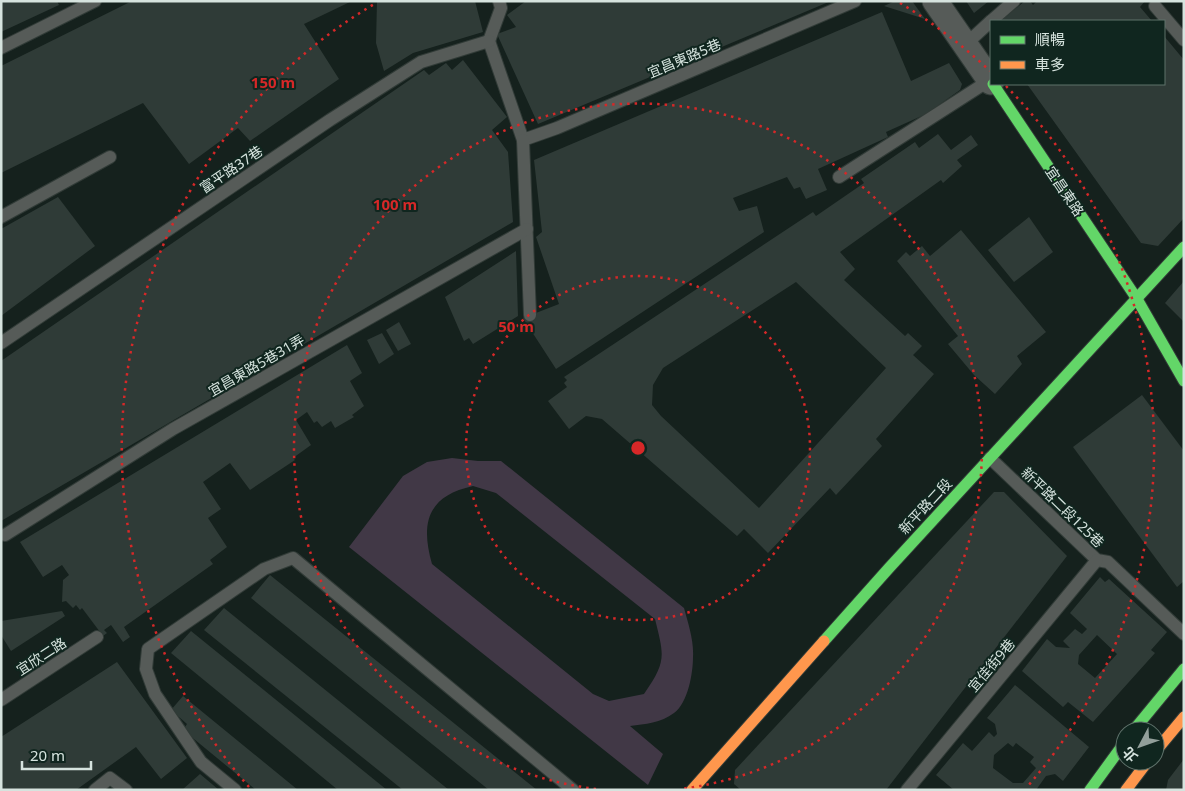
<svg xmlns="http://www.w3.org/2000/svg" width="1185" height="791" font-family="'Noto Sans','Noto Sans TC',sans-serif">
<rect width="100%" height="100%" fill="#15211d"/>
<!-- green -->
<path fill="#413846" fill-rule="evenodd" d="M 452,458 L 478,461 L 501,461 L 684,608 C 688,623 694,640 693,657 C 693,673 688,703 674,713 C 661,723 645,724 630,726 L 663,754 L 648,785 L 349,547 L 403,476 L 427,462 ZM 473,486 L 496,493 L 655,619 C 664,656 667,661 644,694 L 609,701 L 593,694 L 432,564 C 420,522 428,496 473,486 Z"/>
<!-- building -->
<g fill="#2f3b37" fill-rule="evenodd">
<path d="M 1,1 L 57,1 L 59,5 L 1,32 Z"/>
<path d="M 132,1 L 352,1 L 304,24 L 339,79 L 250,141 L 238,128 L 189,164 L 143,103 L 1,173 L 1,66 Z"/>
<path d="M 377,1 L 475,1 L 483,32 L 413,53 L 384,71 L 376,43 Z"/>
<path d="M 526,1 L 831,1 L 538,124 L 497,34 L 516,27 L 507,15 Z"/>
<path d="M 895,1 L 912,1 L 925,19 L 884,6 Z"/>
<path d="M 966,1 L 989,1 L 974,13 Z"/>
<path d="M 1025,1 L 1030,1 L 1033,5 L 1037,1 L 1145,1 L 1140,7 L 1152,21 L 1000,21 Z"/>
<path d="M 882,12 L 911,81 L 949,63 L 962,84 L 960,90 L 926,114 L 886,132 L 888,137 L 818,169 L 827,190 L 806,199 L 800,187 L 794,189 L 787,177 L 733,198 L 739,211 L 757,206 L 764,232 L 556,369 L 523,318 L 559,304 L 536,237 L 542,232 L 534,160 Z"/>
<path d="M 1164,36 L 1184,60 L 1184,218 L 1158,246 L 1141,243 L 1027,84 L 1164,84 Z"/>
<path d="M 463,60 L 507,117 L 492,130 L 508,152 L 513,222 L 1,521 L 1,361 L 424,70 L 429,75 L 446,63 L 452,70 Z"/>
<path d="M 938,134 L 951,150 L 971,135 L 978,145 L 957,160 L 962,166 L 943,183 L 941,180 L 840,252 L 855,269 L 844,280 L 905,336 L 908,333 L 922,346 L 913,355 L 934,374 L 876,439 L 882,446 L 836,495 L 830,488 L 768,553 L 744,529 L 737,536 L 602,419 L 586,416 L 569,429 L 548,401 L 567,387 L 564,383 L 567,380 L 564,377 L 813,212 L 816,216 L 864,183 L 861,179 L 915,142 L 919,148 ZM 796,282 L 886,368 L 759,508 L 661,416 L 652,405 L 653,385 L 663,368 Z"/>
<path d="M 58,197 L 95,246 L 1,316 L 1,229 Z"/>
<path d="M 1029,217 L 1053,252 L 1014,282 L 988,250 Z"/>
<path d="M 961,230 L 1046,332 L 1017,356 L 1022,364 L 995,394 L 974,375 L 948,344 L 958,336 L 897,261 L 906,252 L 910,256 L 922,246 L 930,256 Z"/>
<path d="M 516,251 L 518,316 L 473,344 L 469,338 L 464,341 L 445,297 Z"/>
<path d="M 1184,281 L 1184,322 L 1165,303 Z"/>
<path d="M 399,322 L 411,344 L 398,351 L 386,330 Z"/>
<path d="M 382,333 L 394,354 L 379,364 L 367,340 Z"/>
<path d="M 347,345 L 362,373 L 350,381 L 364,406 L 352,415 L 354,417 L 335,428 L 331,421 L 322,427 L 317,421 L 314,423 L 307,412 L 296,420 L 311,445 L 293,458 L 295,460 L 250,490 L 230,463 L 203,482 L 221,509 L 208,518 L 227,547 L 210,560 L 213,564 L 124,627 L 130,637 L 123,642 L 111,625 L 104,630 L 107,633 L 103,636 L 82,608 L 80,610 L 76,605 L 73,608 L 66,601 L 62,602 L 63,580 L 69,575 L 62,565 L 43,577 L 20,542 Z"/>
<path d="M 1142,395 L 1184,451 L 1184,581 L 1177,587 L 1073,447 Z"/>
<path d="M 994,492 L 1004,492 L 1067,556 L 886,790 L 741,790 L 734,784 L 735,770 Z"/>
<path d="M 270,575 L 537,790 L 489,790 L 251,598 Z"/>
<path d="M 1100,577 L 1105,582 L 1109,579 L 1167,632 L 1151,650 L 1155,653 L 1093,722 L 1068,702 L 1063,707 L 1022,671 L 1047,639 L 1056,647 L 1070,648 L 1063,641 L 1075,629 L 1082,634 L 1087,629 L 1070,613 ZM 1097,635 L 1117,654 L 1095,678 L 1078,664 L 1079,655 Z"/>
<path d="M 224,608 L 449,790 L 403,790 L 204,630 Z"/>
<path d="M 62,611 L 65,616 L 11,651 L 1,635 L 1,621 Z"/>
<path d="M 191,631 L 387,790 L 338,790 L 171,653 Z"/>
<path d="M 117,662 L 187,758 L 161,779 L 136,747 L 76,790 L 1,790 L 1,737 Z"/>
<path d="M 1015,685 L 1089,747 L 1063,781 L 1055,774 L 1046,776 L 1036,790 L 954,790 L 936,775 L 963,743 L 972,751 L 989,732 L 994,737 L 997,734 L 995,724 L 987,718 ZM 1008,743 L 1013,747 L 1016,743 L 1034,757 L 1030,762 L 1036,768 L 1023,783 L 1013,783 L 993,768 L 994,755 Z"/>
<path d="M 183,696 L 298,790 L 256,790 L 183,730 L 187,724 L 171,710 Z"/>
<path d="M 1184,759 L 1184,790 L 1166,790 L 1168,780 Z"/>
<path d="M 200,774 L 219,790 L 182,790 Z"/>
</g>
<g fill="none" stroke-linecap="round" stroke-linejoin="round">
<!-- lane casing -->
<g stroke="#313b37" stroke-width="14">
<g id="lane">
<path d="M 1155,6 L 1184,40"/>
<path d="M 991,21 L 1014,1"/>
<path d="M 489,41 L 523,140 L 557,128 L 855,1"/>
<path d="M 489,41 L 501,8 L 499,1"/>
<path d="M 966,44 L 991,21"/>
<path d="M 1,48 L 95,1"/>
<path d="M 523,140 L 530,315"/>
<path d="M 839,177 L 990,80"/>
<path d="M 1,217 L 110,157"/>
<path d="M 1,343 L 330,120 L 421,62 L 489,41"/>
<path d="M 990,458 L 1097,560 L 1108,562 L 1184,634"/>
<path d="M 5,535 L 173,429 L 527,229"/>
<path d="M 1,700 L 97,637"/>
<path d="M 95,790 L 110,778 L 126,790"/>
<path d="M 235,790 L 201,762 L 155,694 L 146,669 L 148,649 L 264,569 L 293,558 L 573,790"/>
<path d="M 907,790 L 1097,560"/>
</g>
</g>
<!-- street casing -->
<g stroke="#313b37" stroke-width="27">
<path id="street" d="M 935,1 L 991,82"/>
</g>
<!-- fast casing -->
<g stroke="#313b37" stroke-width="13">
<g id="fast">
<path d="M 993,84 L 1137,299 L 1184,381"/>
<path d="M 824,641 L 889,568 L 1184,247"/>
<path d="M 1133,731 L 1184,669"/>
<path d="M 1090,790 L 1125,742"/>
</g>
</g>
<!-- slow casing -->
<g stroke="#313b37" stroke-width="13">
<g id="slow">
<path d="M 1155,752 L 1184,717"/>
<path d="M 692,790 L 824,641"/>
<path d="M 1126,790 L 1148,761"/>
</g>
</g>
<!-- lane -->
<use href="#lane" stroke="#565b58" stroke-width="12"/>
<!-- street -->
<use href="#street" stroke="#565b58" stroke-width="25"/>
<!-- fast -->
<use href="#fast" stroke="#63d668" stroke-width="11"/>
<!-- slow -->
<use href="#slow" stroke="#ff974d" stroke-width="11"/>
</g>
<!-- distance rings -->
<g fill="none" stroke="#d62828" stroke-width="2.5" stroke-dasharray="2.5 5">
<circle cx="638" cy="448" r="172"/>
<path d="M596 789A344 344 0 1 1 680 789"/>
<path d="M249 787A516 516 0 0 1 376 3M900 3A516 516 0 0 1 990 71M1006 86A516 516 0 0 1 1027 787"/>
</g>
<g text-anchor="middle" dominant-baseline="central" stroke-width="4" stroke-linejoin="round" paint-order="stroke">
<!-- street labels -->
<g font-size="14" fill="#d6e3de" stroke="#10261f">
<text transform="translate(684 58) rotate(-23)">宜昌東路5巷</text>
<text transform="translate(231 169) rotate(-34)">富平路37巷</text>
<text transform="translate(1065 191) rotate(56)">宜昌東路</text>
<text transform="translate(256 365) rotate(-30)">宜昌東路5巷31弄</text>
<text transform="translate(925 506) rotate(-47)">新平路二段</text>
<text transform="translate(1063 507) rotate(44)">新平路二段125巷</text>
<text transform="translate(41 656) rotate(-33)">宜欣二路</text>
<text transform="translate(991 665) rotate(-50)">宜佳街9巷</text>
</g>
</g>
<circle cx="638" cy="448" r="8" fill="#d62828" stroke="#10261f" stroke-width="2.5"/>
<g font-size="15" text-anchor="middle" font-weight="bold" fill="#d62828" stroke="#10261f" stroke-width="4" stroke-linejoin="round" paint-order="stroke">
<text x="273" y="88">150 m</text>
<text x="395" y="210">100 m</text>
<text x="516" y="332">50 m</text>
</g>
<!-- border -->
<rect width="1185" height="791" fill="none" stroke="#d6e3de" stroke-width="5"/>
<!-- legend -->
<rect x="990" y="20" width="175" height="65" fill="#10261f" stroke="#5f726b"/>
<rect x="1000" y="36" width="25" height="8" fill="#63d668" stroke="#5f726b"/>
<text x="1035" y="45" font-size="15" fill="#d6e3de">順暢</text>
<rect x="1000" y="61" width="25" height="8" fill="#ff974d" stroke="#5f726b"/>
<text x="1035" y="70" font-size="15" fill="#d6e3de">車多</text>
<!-- north arrow -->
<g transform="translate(1140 746) rotate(229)"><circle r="24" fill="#10261f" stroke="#5f726b"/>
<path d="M0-4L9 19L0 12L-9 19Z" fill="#929f9a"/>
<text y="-8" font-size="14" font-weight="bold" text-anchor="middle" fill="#d6e3de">北</text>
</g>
<!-- scale -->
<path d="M22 761v8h69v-8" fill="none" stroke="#d6e3de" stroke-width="2.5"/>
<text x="30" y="761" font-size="15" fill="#d6e3de" stroke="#10261f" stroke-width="4" paint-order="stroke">20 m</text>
</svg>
